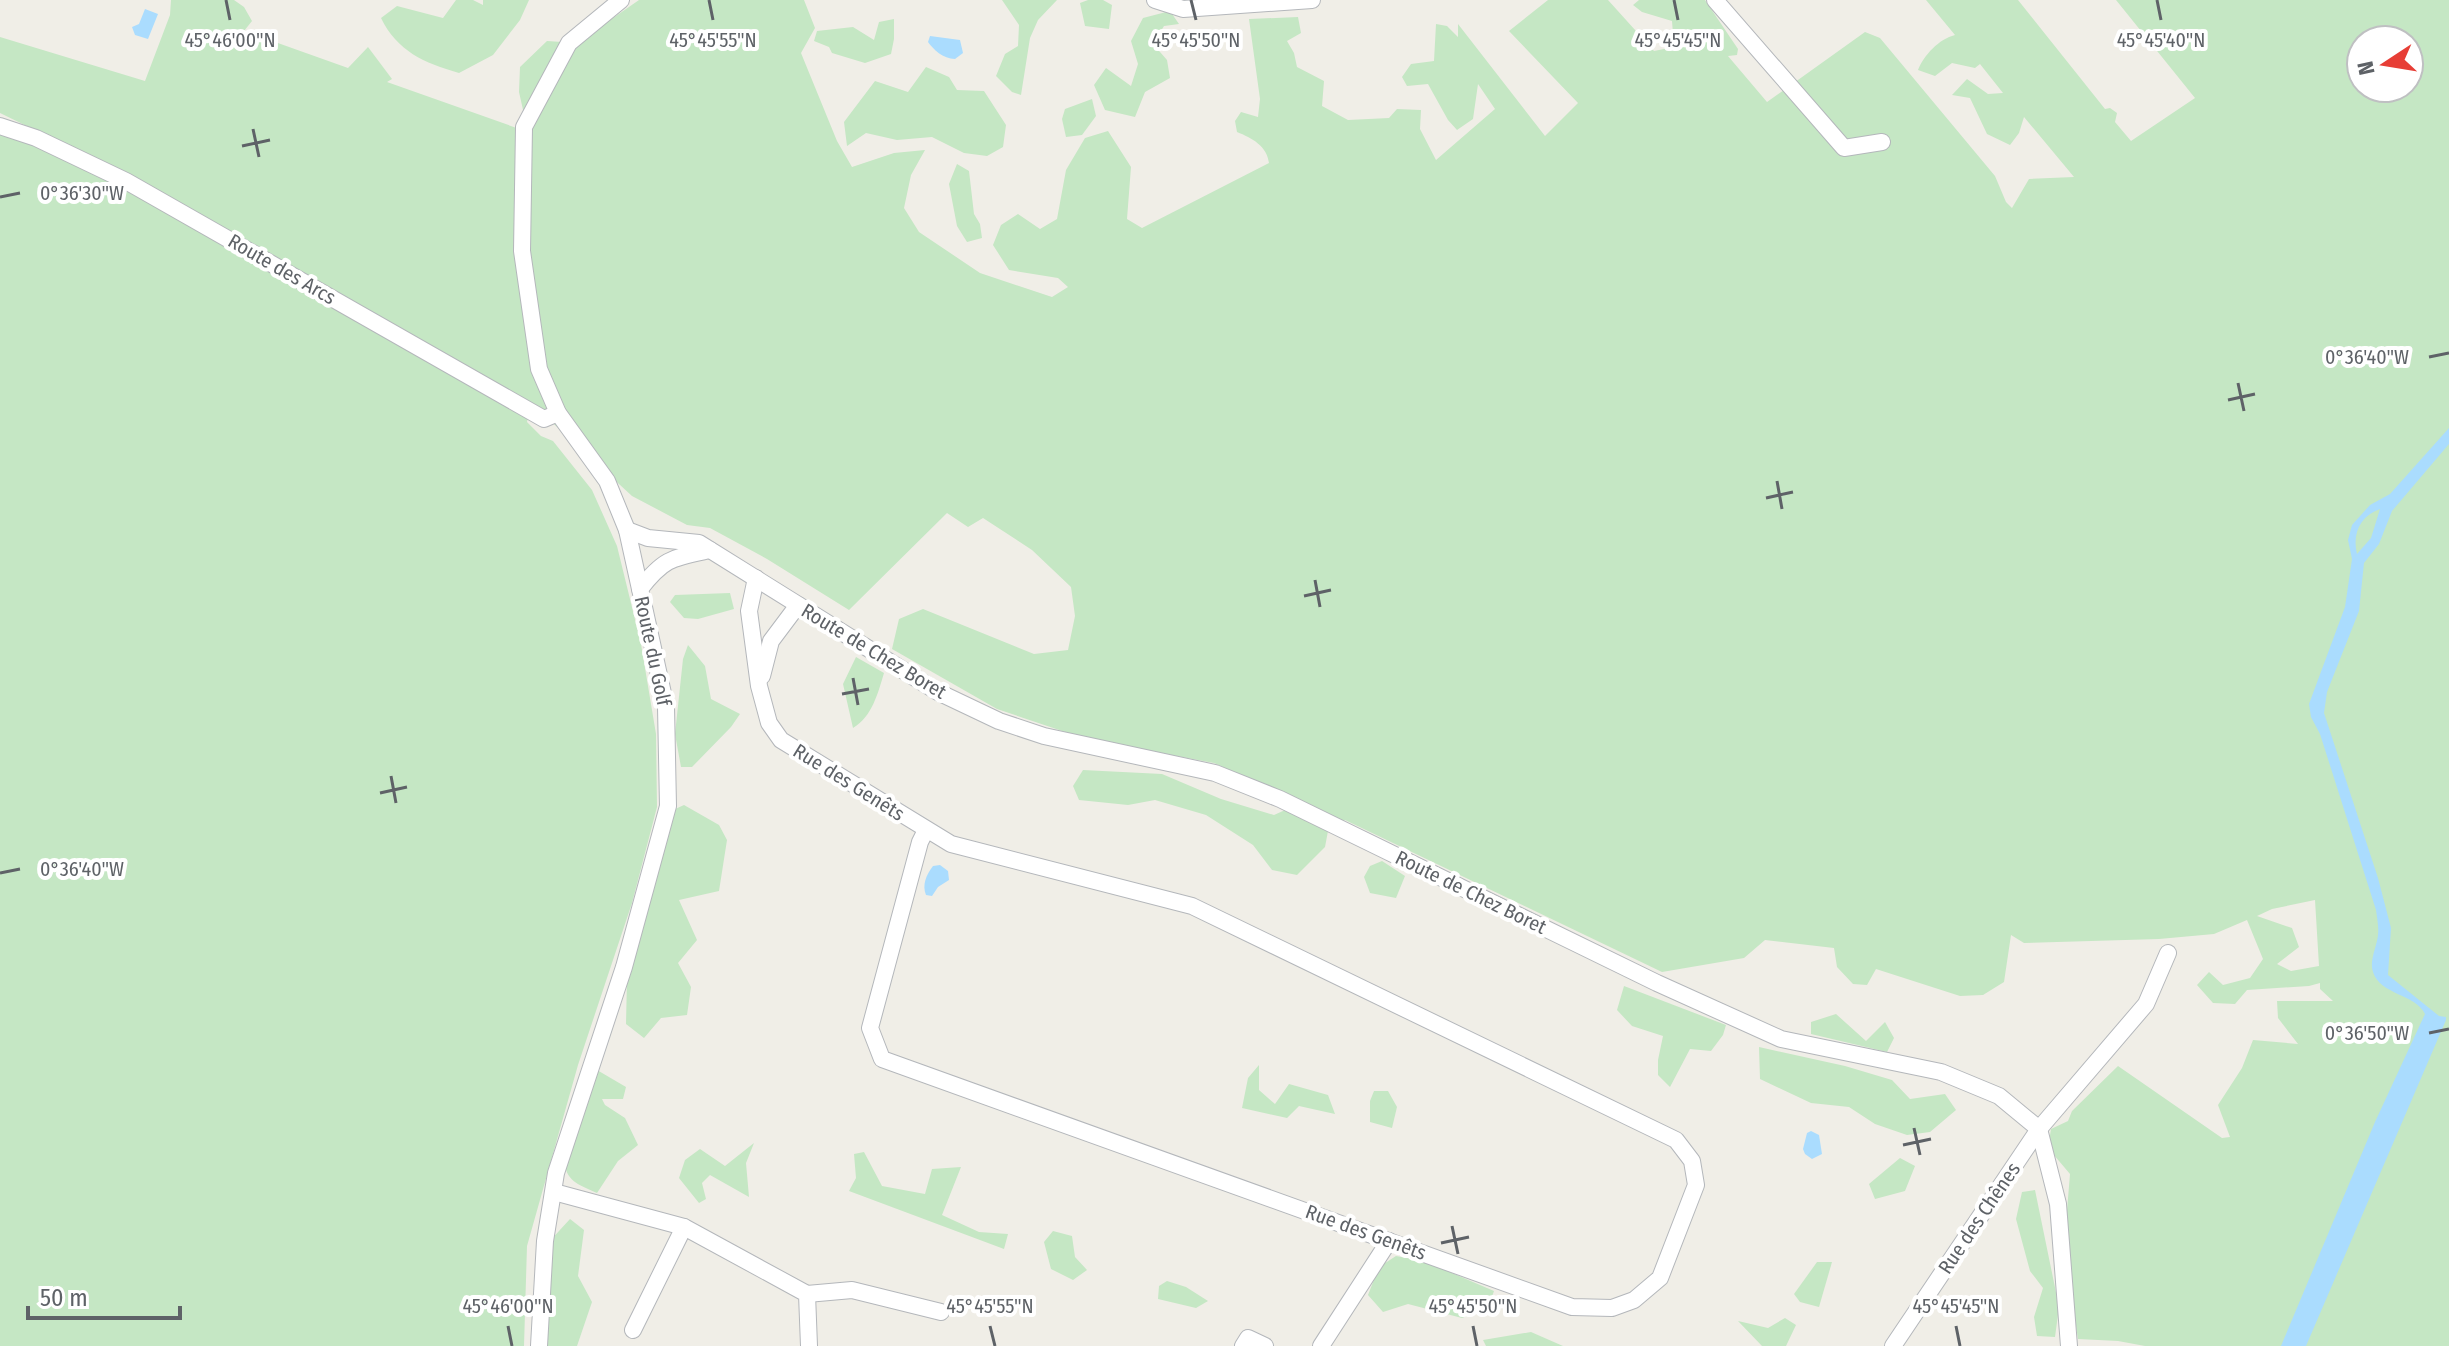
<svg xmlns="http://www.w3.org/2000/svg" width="2449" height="1346" font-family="'Fira Sans Condensed',sans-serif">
<rect width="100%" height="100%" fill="#f0eee7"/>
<!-- green -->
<g fill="#c5e7c4" fill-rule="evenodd">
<path d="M 171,0 L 234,0 L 244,7 L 252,21 L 244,31 L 348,68 L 368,47 L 392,79 L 387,82 L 528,132 L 519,92 L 520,67 L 547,41 L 577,43 L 639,0 L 804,0 L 815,28 L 801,53 L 837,141 L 852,167 L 894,153 L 925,150 L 911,175 L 904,208 L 919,232 L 980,273 L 1052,297 L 1068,287 L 1058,278 L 1009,270 L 993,245 L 1001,225 L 1018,214 L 1040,229 L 1057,219 L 1066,170 L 1085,138 L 1108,131 L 1131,167 L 1127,219 L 1142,228 L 1269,163 C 1267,146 1252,138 1237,132 L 1235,121 L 1241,112 L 1258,117 L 1260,99 L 1249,19 L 1298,17 L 1301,33 L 1287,41 L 1294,53 L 1297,67 L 1324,81 L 1322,106 L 1348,120 L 1389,118 L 1397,109 L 1421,110 L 1420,129 L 1436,160 L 1495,109 L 1478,84 L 1473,119 L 1457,130 L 1448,120 L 1428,84 L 1407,86 L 1402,77 L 1411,64 L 1434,61 L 1436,24 L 1447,26 L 1458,37 L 1458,24 L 1545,136 L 1578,103 L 1509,31 L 1548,0 L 1608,0 L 1654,51 L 1674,47 L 1672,21 L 1642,12 L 1633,5 L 1639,0 L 1705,0 L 1738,49 L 1737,55 L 1728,56 L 1767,102 L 1865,32 L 1880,38 L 1995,176 L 2006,202 L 2012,208 L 2029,179 L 2074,177 L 2024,117 L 2019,133 L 2010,145 L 1987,134 L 1970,98 L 1952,95 L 1967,79 L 1988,94 L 2003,93 L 1980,64 L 1975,68 L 1952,63 L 1935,76 L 1918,70 C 1924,55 1939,39 1955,35 L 1926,0 L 2018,0 L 2105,109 L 2110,108 L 2117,113 L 2115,122 L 2131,141 L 2195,98 L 2116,0 L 2449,0 L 2449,1346 L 2145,1346 L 2118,1341 L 2078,1339 L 2064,1247 L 2070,1174 L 2048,1148 L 2051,1129 L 2068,1121 L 2072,1111 L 2118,1066 L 2222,1138 L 2230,1137 L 2218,1105 L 2242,1068 L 2253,1040 L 2298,1044 L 2278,1018 L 2277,1001 L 2333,1001 L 2320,989 L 2320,983 L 2309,986 L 2247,990 L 2235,1004 L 2213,1003 L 2197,985 L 2209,972 L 2223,985 L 2250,978 L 2263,959 L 2247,920 L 2214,934 L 2159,939 L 2024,943 L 2011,935 L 2004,982 L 1983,995 L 1960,996 L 1876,969 L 1867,985 L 1853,984 L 1837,967 L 1834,948 L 1765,940 L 1744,958 L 1662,972 L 1345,820 L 1328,831 L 1325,847 L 1297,875 L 1272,870 L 1253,845 L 1206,815 L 1155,800 L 1128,805 L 1079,800 L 1073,786 L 1083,770 L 1162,774 L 1221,799 L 1274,815 L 1303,802 L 1214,763 L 1086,739 L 997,709 L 892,649 L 899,619 L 923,609 L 1034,654 L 1068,650 L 1075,616 L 1071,587 L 1032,550 L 983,518 L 968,527 L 947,513 L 849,610 L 767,559 L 710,528 L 687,525 L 632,496 L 531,403 L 527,422 L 541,436 L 553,441 L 592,490 L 617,546 L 641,644 L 656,734 L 657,807 L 632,903 L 578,1065 L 527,1246 L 524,1346 L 0,1346 L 0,134 L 115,169 L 0,113 L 0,37 L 145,81 L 170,15 ZM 2361,40 L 2409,40 L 2409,88 L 2361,88 ZM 2315,900 L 2319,966 L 2291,971 L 2277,964 L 2299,947 L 2292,928 L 2257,916 L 2272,909 Z"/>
<path d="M 456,0 L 473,0 L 483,5 L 483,0 L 529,0 L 520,20 L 493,55 L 459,73 C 424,63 397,51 381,18 L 397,6 L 443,18 Z"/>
<path d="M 1002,0 L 1057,0 L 1038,20 L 1030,38 L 1021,95 L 1012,92 L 996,76 L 1005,54 L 1018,46 L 1019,25 Z"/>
<path d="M 1088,0 L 1103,0 L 1112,5 L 1109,29 L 1085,26 L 1080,3 Z"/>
<path d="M 1170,11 L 1179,24 L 1164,26 L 1153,44 L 1167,60 L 1170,78 L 1145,92 L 1135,117 L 1105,110 L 1094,85 L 1106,68 L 1131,86 L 1138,64 L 1131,41 L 1143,18 Z"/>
<path d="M 894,19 L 894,39 L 891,54 L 865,63 L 832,53 L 829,47 L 814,41 L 817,31 L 853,27 L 874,40 L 879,22 Z"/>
<path d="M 926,67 L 949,77 L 957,90 L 984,91 L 1006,125 L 1003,147 L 987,156 L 964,153 L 932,137 L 897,140 L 866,133 L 847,146 L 844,122 L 875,81 L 908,92 Z"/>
<path d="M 1092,99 L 1096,116 L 1082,135 L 1066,137 L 1062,119 L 1065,109 Z"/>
<path d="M 957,164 L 969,171 L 974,214 L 980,224 L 982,238 L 967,242 L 957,226 L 949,184 Z"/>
<path d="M 730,593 L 734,609 L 698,619 L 684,618 L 670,602 L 675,595 Z"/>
<path d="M 688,645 L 705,666 L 711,699 L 740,714 L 731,727 L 692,767 L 681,767 L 675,734 L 683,659 Z"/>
<path d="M 856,657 L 884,673 C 878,693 872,717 853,728 L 843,684 Z"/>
<path d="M 684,805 L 719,825 L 727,840 L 719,891 L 679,900 L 697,940 L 678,963 L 691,987 L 687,1015 L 661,1018 L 644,1038 L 626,1024 L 627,979 L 673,810 Z"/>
<path d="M 1382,861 L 1405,876 L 1396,898 L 1370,893 L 1364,877 L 1370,866 Z"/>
<path d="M 1624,986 L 1726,1025 L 1723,1035 L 1711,1051 L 1690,1049 L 1670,1087 L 1658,1075 L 1658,1060 L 1663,1036 L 1632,1026 L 1617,1010 Z"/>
<path d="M 1836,1014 L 1866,1041 L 1885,1022 L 1894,1038 L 1887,1052 L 1811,1034 L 1811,1022 Z"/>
<path d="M 1759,1047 L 1845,1066 L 1892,1080 L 1910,1099 L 1945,1094 L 1956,1110 L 1930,1132 L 1907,1135 L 1875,1124 L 1849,1107 L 1811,1103 L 1760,1079 Z"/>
<path d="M 1259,1065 L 1259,1090 L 1275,1104 L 1289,1084 L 1328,1095 L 1335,1114 L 1299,1106 L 1287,1118 L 1242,1108 L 1248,1078 Z"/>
<path d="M 597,1070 L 626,1087 L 623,1099 L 602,1099 L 605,1105 L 625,1118 L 638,1145 L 618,1161 L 597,1193 C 582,1186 567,1182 565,1165 Z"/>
<path d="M 1374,1091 L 1388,1091 L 1397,1107 L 1392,1128 L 1370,1122 L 1370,1101 Z"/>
<path d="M 754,1143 L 746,1163 L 749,1197 L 710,1175 L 702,1183 L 706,1199 L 699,1203 L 679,1178 L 685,1160 L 700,1149 L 725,1166 Z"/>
<path d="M 864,1152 L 882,1186 L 925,1194 L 932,1169 L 961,1167 L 942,1215 L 979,1232 L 1008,1234 L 1004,1249 L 849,1191 L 856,1178 L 854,1154 Z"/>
<path d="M 1900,1158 L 1915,1166 L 1905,1191 L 1875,1199 L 1869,1184 Z"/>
<path d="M 2035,1190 L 2059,1307 L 2055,1337 L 2037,1336 L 2034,1317 L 2043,1288 L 2030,1271 L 2016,1219 L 2022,1192 Z"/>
<path d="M 570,1219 L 584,1230 L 578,1276 L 592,1302 L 577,1346 L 544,1346 L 548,1243 Z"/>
<path d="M 1053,1231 L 1072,1236 L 1075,1257 L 1087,1270 L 1073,1280 L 1051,1269 L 1044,1242 Z"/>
<path d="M 1396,1256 L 1424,1261 L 1494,1291 L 1488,1308 L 1462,1318 L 1408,1304 L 1383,1312 L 1368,1295 L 1379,1267 Z"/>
<path d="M 1817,1262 L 1832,1262 L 1819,1307 L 1800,1302 L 1794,1294 Z"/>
<path d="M 1167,1281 L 1186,1287 L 1208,1301 L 1196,1308 L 1158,1299 L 1159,1286 Z"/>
<path d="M 1785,1318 L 1796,1325 L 1786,1346 L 1762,1346 L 1738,1321 L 1768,1328 Z"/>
<path d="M 1531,1332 L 1563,1346 L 1486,1346 L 1483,1340 Z"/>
</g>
<!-- water -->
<g fill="#aadcfe" fill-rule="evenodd">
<path d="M 145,9 L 158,14 L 148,39 L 135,35 L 132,27 L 139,24 Z"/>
<path d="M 930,36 L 960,40 L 963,53 L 955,59 C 943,59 933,49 928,42 Z"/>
<path d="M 2449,428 L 2449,444 L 2392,511 L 2379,544 L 2364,563 L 2359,611 L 2327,692 L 2324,713 L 2378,878 L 2391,928 L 2388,975 L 2439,1016 L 2446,1017 L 2446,1020 L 2306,1346 L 2281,1346 L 2375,1122 L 2425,1014 C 2416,994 2380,995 2373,972 C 2369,961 2377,946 2378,935 C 2379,927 2377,918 2376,910 L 2320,734 L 2311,717 L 2309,704 L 2345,607 L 2352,559 L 2348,540 L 2352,525 L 2370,505 L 2390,494 ZM 2380,509 L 2371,538 L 2357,554 C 2352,534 2360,516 2380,509 Z"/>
<path d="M 940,865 L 948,871 L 949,880 L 938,887 L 932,896 L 926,895 C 922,885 926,875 933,866 Z"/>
<path d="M 1811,1131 L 1819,1135 L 1822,1154 L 1812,1159 L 1805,1154 L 1803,1149 L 1807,1133 Z"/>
</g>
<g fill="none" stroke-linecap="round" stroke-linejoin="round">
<!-- street casing -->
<g stroke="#b4b7bb" stroke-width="18">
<g id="street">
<path d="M 1155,0 L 1183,9 L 1312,0"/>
<path d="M 1715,0 L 1844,148 L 1882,142"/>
<path d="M 0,126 L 36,138 L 126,181 L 544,419 L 558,413"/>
<path d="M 627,530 L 648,538 L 699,543 L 938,692 L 999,721 L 1044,736 L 1215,773 L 1280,799 L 1657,983 L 1781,1039 L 1941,1072 L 1999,1096 L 2039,1129 L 2058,1204 L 2069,1346"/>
<path d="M 756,578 L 749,611 L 759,686 L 769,723 L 781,740 L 951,844 L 1192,906 L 1676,1140 L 1692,1161 L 1696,1185 L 1660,1278 L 1634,1300 L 1612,1308 L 1572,1307 L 882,1059 L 870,1028 L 920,842 L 926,830"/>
<path d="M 640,589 C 664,558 672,558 710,550"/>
<path d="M 762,676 L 771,641 L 798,605"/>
<path d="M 554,1192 L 684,1227 L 807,1294 L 809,1346"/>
<path d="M 807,1294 L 852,1290 L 941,1312"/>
<path d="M 633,1330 L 684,1227"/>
<path d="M 539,1346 L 545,1241 L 556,1173 L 624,967 L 668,806 L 666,707 L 627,530 L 607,481 L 558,413 L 539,369 L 522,251 L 524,127 L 569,43 L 621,0"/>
<path d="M 1243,1346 L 1248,1338 L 1265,1346"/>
<path d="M 1321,1346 L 1389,1241"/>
<path d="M 1893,1346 L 2039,1129 L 2146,1004 L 2168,953"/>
</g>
</g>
<!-- street -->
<use href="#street" stroke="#fff" stroke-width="16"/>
</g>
<!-- ticks -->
<path fill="none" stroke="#5e6267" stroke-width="3" d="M 226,0 L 230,20M 709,0 L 713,20M 1191,0 L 1196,20M 1674,0 L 1678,20M 2157,0 L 2161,20M 253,129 L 259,157M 242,146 L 270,140M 0,197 L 20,193M 2429,357 L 2449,353M 2238,383 L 2244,411M 2228,400 L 2255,394M 1777,481 L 1782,509M 1766,498 L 1793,492M 1315,580 L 1320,607M 1304,596 L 1331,590M 853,678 L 858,705M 842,694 L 869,689M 391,776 L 396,803M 380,793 L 407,787M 0,873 L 20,869M 2429,1033 L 2449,1029M 1914,1128 L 1920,1155M 1903,1145 L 1931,1139M 1452,1226 L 1458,1254M 1441,1243 L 1469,1237M 508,1326 L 512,1346M 990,1326 L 995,1346M 1473,1326 L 1477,1346M 1956,1326 L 1960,1346"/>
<g text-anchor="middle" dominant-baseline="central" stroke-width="8" stroke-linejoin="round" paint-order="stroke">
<!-- street labels -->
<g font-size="20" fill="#5e6267" stroke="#fff">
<text transform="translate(282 269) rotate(30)">Route des Arcs</text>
<text transform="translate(653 651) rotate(78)">Route du Golf</text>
<text transform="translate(874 651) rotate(31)">Route de Chez Boret</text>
<text transform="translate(849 782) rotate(32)">Rue des Genêts</text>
<text transform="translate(1471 892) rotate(26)">Route de Chez Boret</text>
<text transform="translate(1979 1218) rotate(-56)">Rue des Chênes</text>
<text transform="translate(1366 1232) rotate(20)">Rue des Genêts</text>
</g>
</g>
<g font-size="20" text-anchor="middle" fill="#5e6267" stroke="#fff" stroke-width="8" stroke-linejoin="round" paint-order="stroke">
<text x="230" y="47">45°46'00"N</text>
<text x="713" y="47">45°45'55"N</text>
<text x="1196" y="47">45°45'50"N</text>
<text x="1678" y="47">45°45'45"N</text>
<text x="2161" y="47">45°45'40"N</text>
<text x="82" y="200">0°36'30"W</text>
<text x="2367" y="364">0°36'40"W</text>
<text x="82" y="876">0°36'40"W</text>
<text x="2367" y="1040">0°36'50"W</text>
<text x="508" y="1313">45°46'00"N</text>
<text x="990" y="1313">45°45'55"N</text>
<text x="1473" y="1313">45°45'50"N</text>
<text x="1956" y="1313">45°45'45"N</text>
</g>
<!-- north arrow -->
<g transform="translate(2385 64) rotate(258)"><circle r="38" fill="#ffffff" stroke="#bfc0c2" stroke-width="2"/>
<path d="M0-6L14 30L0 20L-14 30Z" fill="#e73e36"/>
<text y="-12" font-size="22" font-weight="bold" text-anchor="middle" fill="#5e6267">N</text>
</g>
<!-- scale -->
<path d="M28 1306v12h152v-12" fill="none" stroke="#5e6267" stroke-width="4"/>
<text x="40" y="1306" font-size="24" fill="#5e6267" stroke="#ffffff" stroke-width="6" paint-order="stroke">50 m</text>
</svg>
